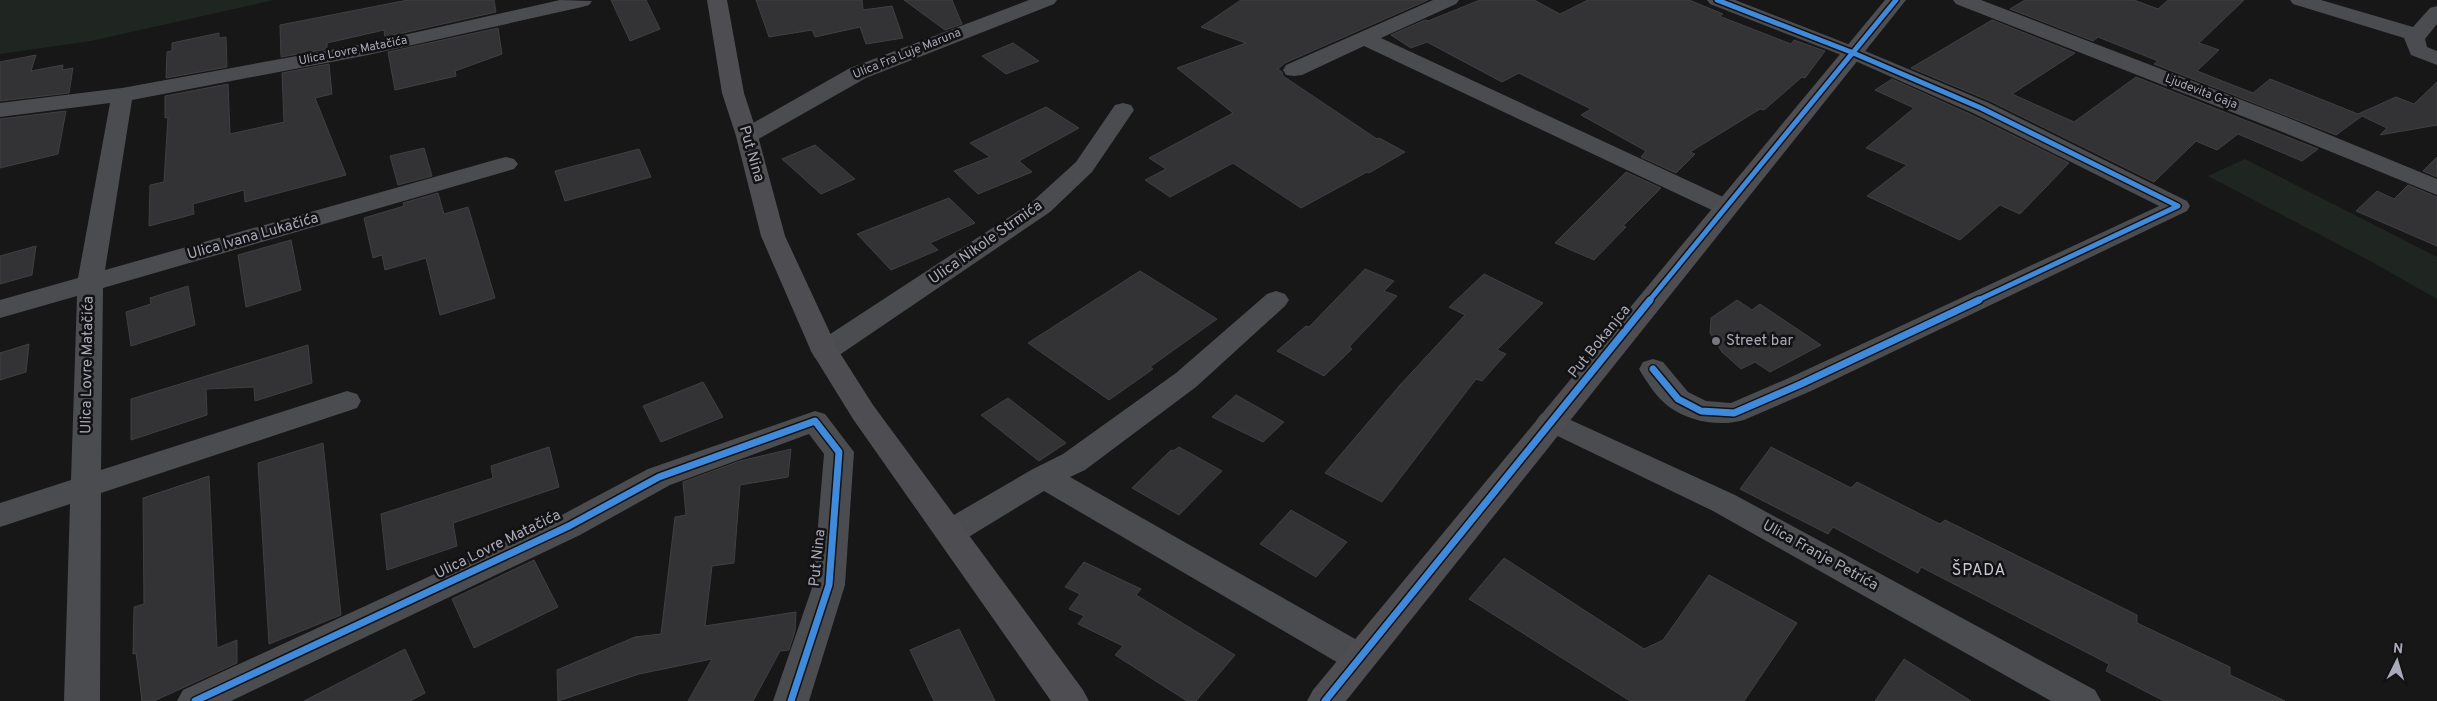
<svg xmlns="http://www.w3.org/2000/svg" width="2437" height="701" font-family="Overpass,sans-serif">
<rect width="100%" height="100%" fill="#171717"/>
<!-- green -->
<g fill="#1f2621">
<path d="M 0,0 L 274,0 L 91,41 L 0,54 Z"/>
<path d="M 2245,159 L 2437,257 L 2437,299 L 2372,262 L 2208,176 Z"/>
</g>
<!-- building -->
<g fill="#333335" stroke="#404043">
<path d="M 408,0 L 494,0 L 496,12 L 385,37 L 384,30 L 327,43 L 327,49 L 281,57 L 280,25 Z"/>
<path d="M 611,0 L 646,0 L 660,29 L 630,41 Z"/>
<path d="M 756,0 L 862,0 L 863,10 L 892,6 L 903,38 L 866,44 L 860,27 L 815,37 L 812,30 L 769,37 Z"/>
<path d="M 904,0 L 952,0 L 962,24 L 945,30 Z"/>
<path d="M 1241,0 L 1428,0 L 1285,63 L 1278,69 L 1282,72 L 1283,76 L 1377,139 L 1379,138 L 1405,152 L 1369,173 L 1367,172 L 1301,208 L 1233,163 L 1170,197 L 1145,180 L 1166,169 L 1149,158 L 1233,113 L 1177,68 L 1246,43 L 1201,27 Z"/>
<path d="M 1480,0 L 1534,0 L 1560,14 L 1588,0 L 1689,0 L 1723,14 L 1719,16 L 1791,44 L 1794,40 L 1825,51 L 1805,78 L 1802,77 L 1764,110 L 1760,109 L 1690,152 L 1695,154 L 1676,173 L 1641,157 L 1646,151 L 1581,115 L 1591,109 L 1519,73 L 1502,82 L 1427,42 L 1411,48 L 1391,35 L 1425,20 L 1428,21 Z"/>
<path d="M 2025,0 L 2134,0 L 2158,9 L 2168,0 L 2244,0 L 2199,43 L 2219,50 L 2197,71 L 2253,93 L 2270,79 L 2358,114 L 2396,97 L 2414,104 L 2437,82 L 2437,125 L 2380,135 L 2387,128 L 2362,116 L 2336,135 L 2154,64 L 2158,61 L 2098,37 L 2093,41 L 2010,9 Z"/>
<path d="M 1992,20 L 2075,53 L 2012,94 L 2074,122 L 2136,77 L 2318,149 L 2302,161 L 2238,134 L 2217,150 L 2196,141 L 2154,182 L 1990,101 L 1911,68 Z"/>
<path d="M 498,28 L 502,54 L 455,71 L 456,76 L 395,90 L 388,52 Z"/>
<path d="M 219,33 L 219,38 L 226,37 L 227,67 L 166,78 L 167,52 L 172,51 L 172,43 Z"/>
<path d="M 1013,43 L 1039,61 L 1006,74 L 982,56 Z"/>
<path d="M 36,55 L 31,71 L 63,65 L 62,70 L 73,68 L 69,93 L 0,101 L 0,62 Z"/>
<path d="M 329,64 L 332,94 L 315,98 L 346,175 L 245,202 L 244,190 L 193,204 L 194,214 L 149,226 L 150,185 L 164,182 L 168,117 L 165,118 L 165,96 L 228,84 L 230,134 L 284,122 L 282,73 Z"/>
<path d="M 1892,79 L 1972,115 L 2069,163 L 2020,214 L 2000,205 L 1960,240 L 1867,196 L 1907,165 L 1866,148 L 1914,108 L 1875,90 Z"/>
<path d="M 1046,107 L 1079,128 L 1019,161 L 1032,172 L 978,194 L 954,171 L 990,157 L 970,143 Z"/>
<path d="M 66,111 L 58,154 L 0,168 L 0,119 Z"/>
<path d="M 815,145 L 855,179 L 821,194 L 782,159 Z"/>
<path d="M 424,148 L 432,176 L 398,185 L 390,156 Z"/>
<path d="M 639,149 L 651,177 L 565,201 L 555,171 Z"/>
<path d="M 2437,157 L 2437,177 L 2423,171 Z"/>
<path d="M 1626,172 L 1661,188 L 1623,226 L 1626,227 L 1594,260 L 1555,243 Z"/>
<path d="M 2408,185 L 2437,197 L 2437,246 L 2356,211 L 2377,191 L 2394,199 Z"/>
<path d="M 438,193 L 444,214 L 468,207 L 495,298 L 440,315 L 426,258 L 385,270 L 382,255 L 373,258 L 364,218 L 404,206 L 403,203 Z"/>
<path d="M 949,198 L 975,223 L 930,243 L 938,250 L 891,270 L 857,234 Z"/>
<path d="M 291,240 L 301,290 L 246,307 L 238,255 Z"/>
<path d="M 36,246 L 32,275 L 0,284 L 0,256 Z"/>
<path d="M 1365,269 L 1394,281 L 1384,291 L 1397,296 L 1349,347 L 1352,349 L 1324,376 L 1277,351 L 1306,326 L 1309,327 Z"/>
<path d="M 1140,271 L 1217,319 L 1150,367 L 1153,369 L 1109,400 L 1028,343 Z"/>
<path d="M 1484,274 L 1543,303 L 1497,350 L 1506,354 L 1482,381 L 1476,379 L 1382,502 L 1325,473 L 1400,385 L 1465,315 L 1449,307 Z"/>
<path d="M 188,286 L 195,325 L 131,346 L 126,312 L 151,304 L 150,298 Z"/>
<path d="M 1737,300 L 1752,310 L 1760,304 L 1821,345 L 1770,372 L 1755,362 L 1741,369 L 1722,352 L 1710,333 L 1711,318 Z"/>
<path d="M 29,344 L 26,372 L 0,380 L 0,353 Z"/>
<path d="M 308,345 L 312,383 L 255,401 L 254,387 L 206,389 L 207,415 L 131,440 L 131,399 Z"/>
<path d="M 703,382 L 723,417 L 661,442 L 643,406 Z"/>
<path d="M 1236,395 L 1284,422 L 1263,442 L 1212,417 Z"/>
<path d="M 1008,398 L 1066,443 L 1039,461 L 981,415 Z"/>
<path d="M 323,443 L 341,615 L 269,644 L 258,463 Z"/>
<path d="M 549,447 L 559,487 L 453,523 L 457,546 L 387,570 L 381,514 L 493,478 L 491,466 Z"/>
<path d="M 1179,447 L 1222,471 L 1179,515 L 1132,488 L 1171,450 L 1173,451 Z"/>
<path d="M 1771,447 L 1851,488 L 1857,482 L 1940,524 L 1945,520 L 2137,615 L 2137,623 L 2230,667 L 2230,675 L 2285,701 L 2164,701 L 2106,671 L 2109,664 L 1921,567 L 1918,573 L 1833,527 L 1828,534 L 1740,489 Z"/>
<path d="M 791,449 L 788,477 L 740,485 L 734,563 L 712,566 L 705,626 L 796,612 L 795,631 L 789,650 L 780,651 L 753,701 L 688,701 L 712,659 L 639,674 L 558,701 L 557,670 L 635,637 L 661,634 L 675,517 L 686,515 L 683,482 L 740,461 Z"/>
<path d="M 209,476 L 217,648 L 237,640 L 237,663 L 154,701 L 142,701 L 136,653 L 133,654 L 134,607 L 144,604 L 143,498 Z"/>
<path d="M 1291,510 L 1347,542 L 1316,577 L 1260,544 Z"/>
<path d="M 1504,558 L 1644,649 L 1663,640 L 1709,575 L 1797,623 L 1744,701 L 1630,701 L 1469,599 Z"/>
<path d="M 534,560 L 558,607 L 474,648 L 452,599 Z"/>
<path d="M 1084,562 L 1141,589 L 1136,595 L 1235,655 L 1196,701 L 1187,701 L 1115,655 L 1123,646 L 1078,624 L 1084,616 L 1069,609 L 1080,594 L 1065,587 Z"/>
<path d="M 959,629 L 995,701 L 934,701 L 910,650 Z"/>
<path d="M 405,649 L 425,693 L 410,701 L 304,701 Z"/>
<path d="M 1904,659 L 1971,701 L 1875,701 Z"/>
</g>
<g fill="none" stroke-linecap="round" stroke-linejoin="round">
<!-- minor -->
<g fill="#4b4c50" fill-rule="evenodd">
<path d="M 560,0 L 592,1 L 589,5 L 582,7 L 368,55 L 132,100 L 105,270 L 498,159 L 506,157 L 514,159 L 518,164 L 514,169 L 103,288 L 101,470 L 347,391 L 357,394 L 361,401 L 357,408 L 101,493 L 100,701 L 64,701 L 70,504 L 0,527 L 0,503 L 71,480 L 77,296 L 0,318 L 0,300 L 78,278 L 110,103 L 0,117 L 0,103 L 122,88 L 368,43 Z"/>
<path d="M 1029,0 L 1057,0 L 1054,4 L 866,78 L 755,141 L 747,143 L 739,141 L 736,136 L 739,131 L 850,68 Z"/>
<path d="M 1433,0 L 1459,0 L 1456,4 L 1381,38 L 1734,202 L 1737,207 L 1734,212 L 1725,214 L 1716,212 L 1364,46 L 1302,75 L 1294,76 L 1286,75 L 1283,70 L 1286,65 Z"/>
<path d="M 1707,0 L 1735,0 L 1858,48 L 1989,103 L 2187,201 L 2190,206 L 2187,211 L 1811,391 L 1744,420 C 1720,427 1689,422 1668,406 C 1657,398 1646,381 1639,369 L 1643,362 L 1653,359 L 1663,362 L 1688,392 L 1706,401 L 1731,403 L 1791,377 L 2159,206 L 1973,113 L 1844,56 L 1710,4 Z"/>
<path d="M 1953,0 L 1981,0 L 2291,119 L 2437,179 L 2437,195 L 2275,129 L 1956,4 Z"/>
<path d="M 2290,0 L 2321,0 L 2413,27 L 2430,8 L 2437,6 L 2437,24 L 2425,39 L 2427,47 L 2437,51 L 2437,65 L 2411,55 L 2404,38 L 2293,4 Z"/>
<path d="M 1123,103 L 1131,105 L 1134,110 L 1092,172 L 1050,212 L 835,358 L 825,360 L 815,358 L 811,351 L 815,344 L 1032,202 L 1076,162 L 1115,105 Z"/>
<path d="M 1276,291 L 1285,294 L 1289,300 L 1285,306 L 1196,387 L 1085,470 L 1070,477 L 1371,648 L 1376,658 L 1371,668 L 1359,673 L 1347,668 L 1044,491 L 962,541 L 951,544 L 940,541 L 935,532 L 940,523 L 1033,469 L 1063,454 L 1176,373 L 1267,294 Z"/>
<path d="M 815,411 L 825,414 L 854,452 L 845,585 L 809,701 L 773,701 L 813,585 L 824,454 L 809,434 L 670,485 L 580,535 L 231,701 L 177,701 L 183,690 L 558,517 L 648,469 Z"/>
<path d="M 1551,411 L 1735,495 L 2095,690 L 2101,701 L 2051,701 L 1713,511 L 1541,428 L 1536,421 L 1541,414 Z"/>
</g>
<!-- major -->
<g fill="#4e4d52" fill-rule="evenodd">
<path d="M 707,0 L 727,0 L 744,93 L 758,136 L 785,236 L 838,350 L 873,405 L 1083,690 L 1089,701 L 1051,701 L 853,419 L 811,351 L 761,236 L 736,136 L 722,93 Z"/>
<path d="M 1885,0 L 1906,0 L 1346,701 L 1307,701 L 1313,690 Z"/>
</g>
<!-- cycleway-far1 casing -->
<g stroke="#121113" stroke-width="8">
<g id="cycleway-far1">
<path d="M 1717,0 L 1851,52 L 1981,108 L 2178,206 L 1976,301"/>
<path d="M 1649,301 L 1896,0"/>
</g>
</g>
<!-- cycleway casing -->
<g stroke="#121113" stroke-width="10">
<g id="cycleway">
<path d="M 1653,369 L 1678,399 L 1701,411 L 1734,413 L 1801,384 L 1979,300"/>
<path d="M 195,701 L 569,526 L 659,477 L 815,421 L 839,452 L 829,585 L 791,701"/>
<path d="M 1325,701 L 1650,300"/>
</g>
</g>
<!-- cycleway-far1 -->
<use href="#cycleway-far1" stroke="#408adc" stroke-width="5"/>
<!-- cycleway -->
<use href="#cycleway" stroke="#408adc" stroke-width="7"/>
</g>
<!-- markers -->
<circle fill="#76777f" stroke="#121113" stroke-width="2" cx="1716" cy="341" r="5"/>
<g text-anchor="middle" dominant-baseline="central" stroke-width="5" stroke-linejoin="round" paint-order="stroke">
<!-- far-street labels -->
<g font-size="12" fill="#a9aab7" stroke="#121113">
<text transform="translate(353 51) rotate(-11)">Ulica Lovre Matačića</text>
<text transform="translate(907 54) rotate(-22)">Ulica Fra Luje Maruna</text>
<text transform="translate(2201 92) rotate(21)">Ljudevita Gaja</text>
</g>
<!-- street labels -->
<g font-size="15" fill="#a9aab7" stroke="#121113">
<text transform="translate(751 154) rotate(74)">Put Nina</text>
<text transform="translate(253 237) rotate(-16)">Ulica Ivana Lukačića</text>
<text transform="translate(986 243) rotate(-35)">Ulica Nikole Strmića</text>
<text transform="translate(1600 342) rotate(-51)">Put Bokanjca</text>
<text transform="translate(88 365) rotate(-89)">Ulica Lovre Matačića</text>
<text transform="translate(498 545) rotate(-26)">Ulica Lovre Matačića</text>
<text transform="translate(1820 556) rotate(29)">Ulica Franje Petrića</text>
<text transform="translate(818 558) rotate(-84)">Put Nina</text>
</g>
<!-- poi labels -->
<g font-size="15" fill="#a9aab7" stroke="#121113" text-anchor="start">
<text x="1726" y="341">Street bar</text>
</g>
<!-- neighbourhood labels -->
<g font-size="16" letter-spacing="1" fill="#cacad4" stroke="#121113">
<text x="1979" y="571">ŠPADA</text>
</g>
</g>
<!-- north arrow -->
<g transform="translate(2397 661) rotate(5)" stroke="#121113" stroke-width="4" paint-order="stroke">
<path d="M0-4L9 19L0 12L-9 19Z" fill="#a9aab7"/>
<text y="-8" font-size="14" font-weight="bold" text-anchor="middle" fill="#a9aab7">N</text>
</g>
</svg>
